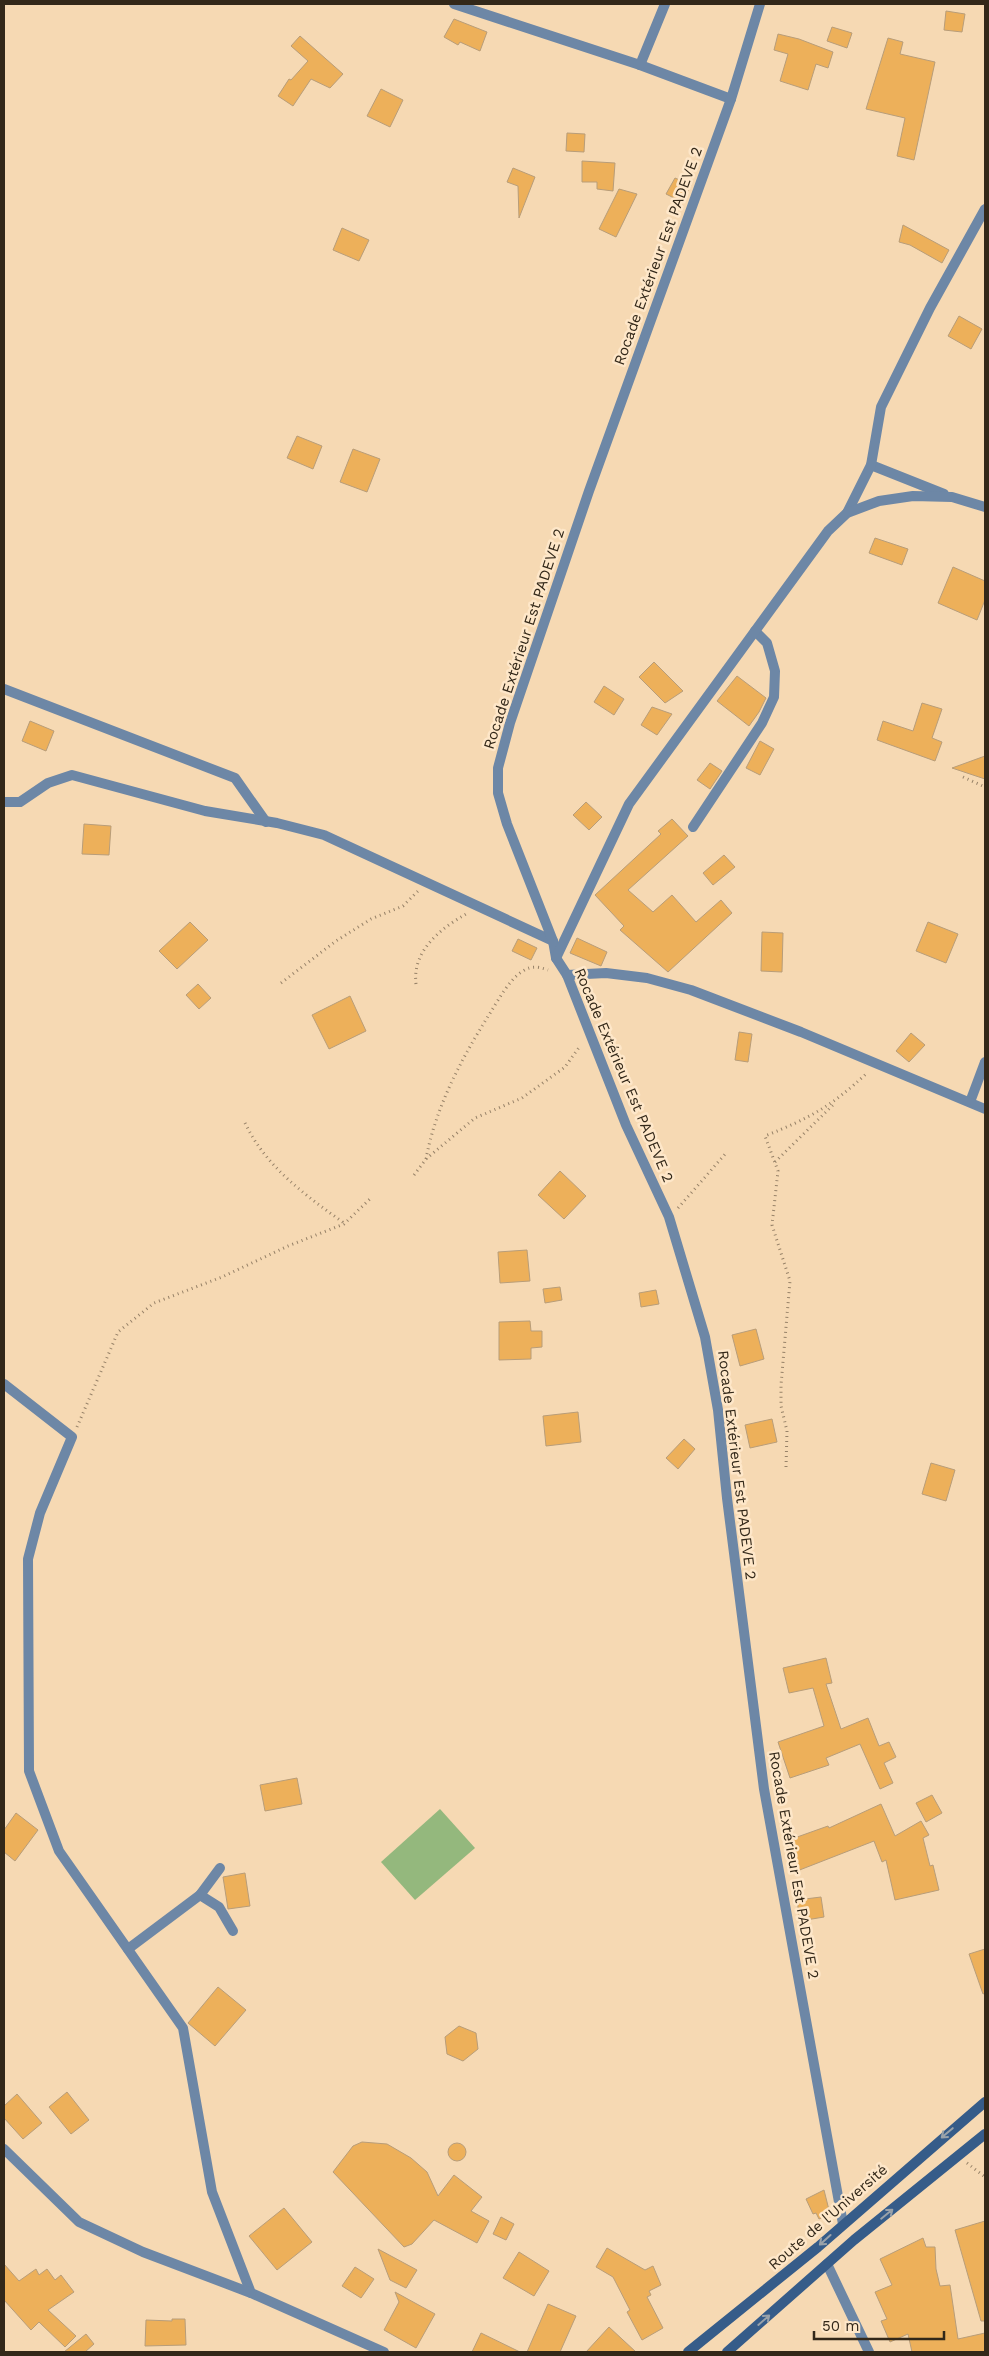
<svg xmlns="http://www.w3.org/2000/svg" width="989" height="2356" font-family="'Work Sans',sans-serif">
<rect width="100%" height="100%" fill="#f6d9b3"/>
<!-- green -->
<path fill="#94b87d" d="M 440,1809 L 475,1848 L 415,1900 L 381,1862 Z"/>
<!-- building -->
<g fill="#edb05a" stroke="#b89d79">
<path d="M 946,11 L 965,14 L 962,32 L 944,30 Z"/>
<path d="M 454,19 L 487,32 L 480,51 L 460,42 L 458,45 L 444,37 Z"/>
<path d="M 832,27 L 852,33 L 847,48 L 827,41 Z"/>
<path d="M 778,34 L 799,39 L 833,52 L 828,68 L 816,64 L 808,90 L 780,81 L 788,54 L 774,50 Z"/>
<path d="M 300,36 L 343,74 L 330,88 L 311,79 L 293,106 L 278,96 L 289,79 L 291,80 L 308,61 L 291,46 Z"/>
<path d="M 888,38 L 903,42 L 900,54 L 935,62 L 914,160 L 897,156 L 905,118 L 866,109 Z"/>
<path d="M 381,89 L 403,100 L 390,127 L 367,116 Z"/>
<path d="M 567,133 L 585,134 L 584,152 L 566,151 Z"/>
<path d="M 582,161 L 615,163 L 613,191 L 597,189 L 597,182 L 582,182 Z"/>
<path d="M 513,168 L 535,177 L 519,218 L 518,186 L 507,182 Z"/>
<path d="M 675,178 L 691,185 L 682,202 L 666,194 Z"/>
<path d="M 619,189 L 637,194 L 616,237 L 599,229 Z"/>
<path d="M 903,225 L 949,250 L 942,263 L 910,245 L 899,242 Z"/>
<path d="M 342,228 L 369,240 L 359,261 L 333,250 Z"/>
<path d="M 959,316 L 982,329 L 971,349 L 948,336 Z"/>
<path d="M 297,436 L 322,446 L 313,469 L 287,458 Z"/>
<path d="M 353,449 L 380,459 L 367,492 L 340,482 Z"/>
<path d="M 875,538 L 908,549 L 902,565 L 869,553 Z"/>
<path d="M 953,567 L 985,581 L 985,600 L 977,620 L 938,603 Z"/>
<path d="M 654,662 L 683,691 L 665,703 L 639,677 Z"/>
<path d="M 737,676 L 766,698 L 759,712 L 749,726 L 717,701 Z"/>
<path d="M 604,686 L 624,699 L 614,715 L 594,702 Z"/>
<path d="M 922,703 L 942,709 L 932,738 L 942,742 L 935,761 L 877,740 L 883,721 L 913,731 Z"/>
<path d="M 652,707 L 672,714 L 657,735 L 641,725 Z"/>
<path d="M 30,721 L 54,731 L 46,751 L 22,741 Z"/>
<path d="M 760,741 L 774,749 L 760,775 L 746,768 Z"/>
<path d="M 985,756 L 985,779 L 952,768 Z"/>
<path d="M 710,763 L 722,771 L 710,789 L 697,780 Z"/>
<path d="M 586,802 L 602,817 L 589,830 L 573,815 Z"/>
<path d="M 672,819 L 688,836 L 628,890 L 653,912 L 672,895 L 696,922 L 721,900 L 732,913 L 668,972 L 620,930 L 624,926 L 595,895 L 661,834 L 658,831 Z"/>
<path d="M 84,824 L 111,826 L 109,855 L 82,854 Z"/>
<path d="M 724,855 L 735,867 L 713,885 L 703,873 Z"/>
<path d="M 190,922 L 208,940 L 177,969 L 159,951 Z"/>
<path d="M 928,922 L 958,934 L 946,963 L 916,951 Z"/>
<path d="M 762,932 L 783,933 L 782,972 L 761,971 Z"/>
<path d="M 577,938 L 607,952 L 601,966 L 570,953 Z"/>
<path d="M 518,939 L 537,948 L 531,960 L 512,951 Z"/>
<path d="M 198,984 L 211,998 L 199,1009 L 186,995 Z"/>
<path d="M 350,996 L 366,1031 L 329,1049 L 312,1015 Z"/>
<path d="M 739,1032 L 752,1034 L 748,1062 L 735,1060 Z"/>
<path d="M 911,1033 L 925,1045 L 909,1062 L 896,1051 Z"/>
<path d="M 560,1171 L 586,1196 L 564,1219 L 538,1195 Z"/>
<path d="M 527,1250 L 530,1281 L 500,1283 L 498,1252 Z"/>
<path d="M 560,1287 L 562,1300 L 545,1303 L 543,1289 Z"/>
<path d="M 656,1290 L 659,1304 L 641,1307 L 639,1293 Z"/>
<path d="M 530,1321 L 531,1331 L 542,1331 L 542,1347 L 531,1348 L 531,1359 L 499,1360 L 499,1322 Z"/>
<path d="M 756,1329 L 764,1359 L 740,1366 L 732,1335 Z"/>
<path d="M 578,1412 L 581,1442 L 546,1446 L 543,1416 Z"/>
<path d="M 772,1419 L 777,1442 L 750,1448 L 745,1425 Z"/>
<path d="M 684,1439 L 695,1449 L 678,1469 L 666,1458 Z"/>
<path d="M 931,1463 L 955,1470 L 946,1501 L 922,1494 Z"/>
<path d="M 826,1658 L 832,1683 L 826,1684 L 841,1729 L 868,1718 L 879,1746 L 889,1742 L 896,1757 L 884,1763 L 893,1783 L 880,1789 L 860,1744 L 826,1758 L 829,1765 L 790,1778 L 778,1742 L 824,1726 L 813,1688 L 789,1693 L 783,1668 Z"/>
<path d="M 297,1778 L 302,1804 L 265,1811 L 260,1785 Z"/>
<path d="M 932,1795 L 942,1813 L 926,1822 L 916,1803 Z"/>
<path d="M 881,1804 L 895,1836 L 921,1821 L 929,1835 L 923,1838 L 930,1866 L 933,1865 L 939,1890 L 895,1900 L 886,1860 L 882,1862 L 874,1841 L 797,1871 L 786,1841 L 828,1826 L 829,1828 Z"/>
<path d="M 16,1813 L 38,1830 L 15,1861 L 4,1852 L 4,1830 Z"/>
<path d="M 245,1873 L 250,1906 L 228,1909 L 223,1877 Z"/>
<path d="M 821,1897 L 824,1917 L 800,1921 L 797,1900 Z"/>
<path d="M 985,1949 L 985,1993 L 983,1994 L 969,1954 Z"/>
<path d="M 218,1987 L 246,2010 L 215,2046 L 188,2023 Z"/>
<path d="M 459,2026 L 476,2033 L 478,2049 L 463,2061 L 447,2054 L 445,2037 Z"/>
<path d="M 67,2092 L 89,2120 L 71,2134 L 49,2107 Z"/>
<path d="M 17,2094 L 42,2123 L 23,2139 L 4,2118 L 4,2106 Z"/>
<path d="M 362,2142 L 387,2144 L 411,2158 L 427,2172 L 438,2196 L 454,2175 L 482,2197 L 471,2211 L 489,2221 L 477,2243 L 434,2220 L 412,2244 L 404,2247 L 333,2172 L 353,2146 Z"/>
<circle cx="457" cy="2152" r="9"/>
<path d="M 824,2190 L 830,2214 L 819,2219 L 816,2213 L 813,2214 L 806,2199 Z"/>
<path d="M 284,2208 L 312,2242 L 277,2270 L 249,2236 Z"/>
<path d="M 501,2217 L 514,2224 L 506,2240 L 493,2234 Z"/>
<path d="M 985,2221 L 985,2321 L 981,2321 L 955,2230 Z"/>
<path d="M 923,2238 L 926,2247 L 935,2247 L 936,2269 L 940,2286 L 950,2285 L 958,2339 L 985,2333 L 985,2352 L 912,2352 L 908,2334 L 890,2342 L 881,2321 L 887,2319 L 875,2292 L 892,2285 L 880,2259 Z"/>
<path d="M 607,2248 L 645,2270 L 653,2266 L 661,2285 L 649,2291 L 651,2295 L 647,2297 L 663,2328 L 642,2340 L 627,2312 L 630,2310 L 613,2277 L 596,2267 Z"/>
<path d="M 378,2249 L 417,2270 L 406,2288 L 390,2280 Z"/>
<path d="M 519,2252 L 549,2271 L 534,2296 L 503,2278 Z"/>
<path d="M 4,2264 L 19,2281 L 36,2269 L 39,2275 L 47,2269 L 55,2280 L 61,2275 L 74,2292 L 48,2310 L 76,2336 L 65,2347 L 39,2322 L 31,2330 L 4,2300 Z"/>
<path d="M 355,2267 L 374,2279 L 361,2298 L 342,2286 Z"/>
<path d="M 395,2292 L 435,2314 L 416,2348 L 384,2330 L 399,2302 Z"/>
<path d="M 548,2304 L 576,2316 L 560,2352 L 527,2352 Z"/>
<path d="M 172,2319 L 185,2319 L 186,2345 L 145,2346 L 146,2320 L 172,2321 Z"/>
<path d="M 609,2327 L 636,2352 L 586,2352 Z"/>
<path d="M 481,2333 L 520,2352 L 472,2352 Z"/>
<path d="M 86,2334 L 94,2344 L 85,2352 L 64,2352 Z"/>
</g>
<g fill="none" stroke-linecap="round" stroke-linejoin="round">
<!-- path -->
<g stroke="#978268" stroke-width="3" stroke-dasharray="1 4" stroke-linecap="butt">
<path d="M 963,777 L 985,787"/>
<path d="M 281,983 L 336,941 L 371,919 L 403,906 L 418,891"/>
<path d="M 416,984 C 412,951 440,929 466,914"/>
<path d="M 245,1123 C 266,1167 305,1195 344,1223"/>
<path d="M 426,1159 C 436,1105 463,1056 492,1010 C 500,997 510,979 523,971 C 532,965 539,967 548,970"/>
<path d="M 775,1162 L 835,1103"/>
<path d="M 414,1175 L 426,1159 L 475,1118 L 522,1098 L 565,1067 L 580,1046"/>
<path d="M 678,1208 L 727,1152"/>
<path d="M 77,1427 L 118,1332 L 154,1303 L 222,1277 L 288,1246 L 344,1224 L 372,1197"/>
<path d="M 786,1467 L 787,1431 L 781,1406 L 781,1385 L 790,1281 L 772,1225 L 778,1171 L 765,1136 C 810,1118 832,1106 867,1073"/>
<path d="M 967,2163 L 985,2177"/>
</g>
<!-- lane -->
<g stroke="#6d87a6" stroke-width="10">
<path d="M 4,689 L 235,778 L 266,822"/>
<path d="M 4,802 L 20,802 L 48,783 L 72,775 L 205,811 L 277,823 L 324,835 L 553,941"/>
<path d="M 970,1102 L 985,1062"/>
<path d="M 200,1895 L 219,1907 L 233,1931"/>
<path d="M 128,1949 L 200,1895 L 220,1868"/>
</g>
<!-- street -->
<g stroke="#6d87a6" stroke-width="10">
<path d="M 454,4 L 640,65 L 731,99"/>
<path d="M 760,4 L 731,99 L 589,491 L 510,723 L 498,768 L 498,793 L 507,824 L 553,941 L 556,958 L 567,975 L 626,1125 L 669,1217 L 705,1337 L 718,1410 L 727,1498 L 764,1789 L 843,2224"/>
<path d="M 640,65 L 665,4"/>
<path d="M 871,465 L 944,494"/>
<path d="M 847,513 L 871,465 L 881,407 L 930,308 L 985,209"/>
<path d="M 693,827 L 762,723 L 774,697 L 775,671 L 767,643 L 755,631"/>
<path d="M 556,958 L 629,804 L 828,531 L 847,513 L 879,501 L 913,496 L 952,497 L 985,507"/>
<path d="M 567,975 L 606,973 L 647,978 L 691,990 L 801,1032 L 985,1109"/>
<path d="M 4,1384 L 72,1437 L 40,1513 L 28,1559 L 29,1771 L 59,1851 L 183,2028 L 212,2192 L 251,2293 L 384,2352"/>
<path d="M 4,2149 L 79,2222 L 143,2252 L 251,2293"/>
<path d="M 827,2264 L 869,2352"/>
</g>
<!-- secondary -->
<g stroke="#365c89" stroke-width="10">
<path d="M 688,2352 L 818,2247 L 985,2102"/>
<path d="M 727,2352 L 854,2240 L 985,2134"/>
</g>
</g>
<!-- one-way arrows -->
<defs><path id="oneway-shaft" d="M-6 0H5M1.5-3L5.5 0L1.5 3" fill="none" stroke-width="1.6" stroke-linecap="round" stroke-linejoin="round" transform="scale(1.25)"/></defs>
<g stroke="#9aa2a9">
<use href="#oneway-shaft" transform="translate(947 2133) rotate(140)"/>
<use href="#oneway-shaft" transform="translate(887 2214) rotate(-39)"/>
<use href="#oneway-shaft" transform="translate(825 2240) rotate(138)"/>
<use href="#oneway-shaft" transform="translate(764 2320) rotate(-41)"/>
</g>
<g text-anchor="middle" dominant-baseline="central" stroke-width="5" stroke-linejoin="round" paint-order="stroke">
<!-- street labels -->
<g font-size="15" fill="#332819" stroke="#fee7c9">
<text transform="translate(658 256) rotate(-70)">Rocade Extérieur Est PADEVE 2</text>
<text transform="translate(524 639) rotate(-72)">Rocade Extérieur Est PADEVE 2</text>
<text transform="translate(624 1075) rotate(67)">Rocade Extérieur Est PADEVE 2</text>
<text transform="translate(737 1465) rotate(83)">Rocade Extérieur Est PADEVE 2</text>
<text transform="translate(794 1865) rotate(80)">Rocade Extérieur Est PADEVE 2</text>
<text transform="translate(828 2217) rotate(-41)">Route de l'Université</text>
</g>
</g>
<!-- border -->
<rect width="989" height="2356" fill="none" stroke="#332819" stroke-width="10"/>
<!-- scale -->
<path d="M814 2331v8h130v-8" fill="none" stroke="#332819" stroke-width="2.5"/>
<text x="822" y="2331" font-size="15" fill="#332819" stroke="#fee7c9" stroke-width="4" paint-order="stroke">50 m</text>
</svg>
